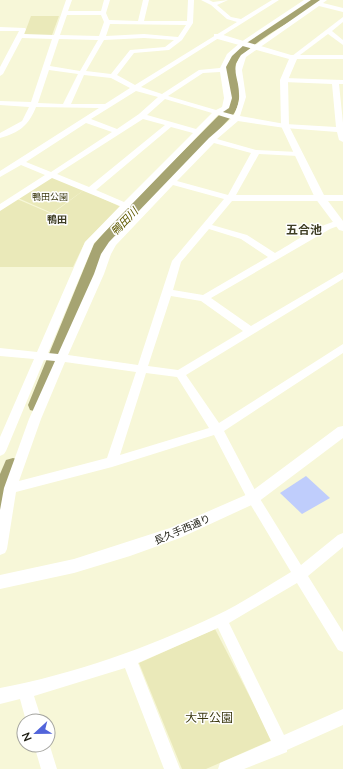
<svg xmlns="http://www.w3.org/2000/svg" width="343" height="769" font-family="Lato,'Noto Sans JP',sans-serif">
<rect width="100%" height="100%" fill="#f7f7d8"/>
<!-- green -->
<g fill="#eae9b9">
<path d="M 31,16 L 59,16 L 52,35 L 24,35 Z"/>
<path d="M 51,177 L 84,190 L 52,213 L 18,198 Z"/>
<path d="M 84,190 L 121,207 L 85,242 L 73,267 L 0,267 L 0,209 L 17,199 L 52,214 Z"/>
<path d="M 215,629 L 272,740 L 206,769 L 182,769 L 139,663 Z"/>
</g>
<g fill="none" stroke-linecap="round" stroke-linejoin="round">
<!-- river -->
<g fill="#a6a472" fill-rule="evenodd">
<path d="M 310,0 L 322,0 C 317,6 308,10 302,14 C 283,26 250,44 237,62 C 231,69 248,94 233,115 L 108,245 L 46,405 L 44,410 L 37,412 L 30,410 L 28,405 L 94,244 L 114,221 L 224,110 C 233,92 225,84 224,66 C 233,44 289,13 310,0 Z"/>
<path d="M 13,458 L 20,460 L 23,466 L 7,508 L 0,510 L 0,474 L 6,460 Z"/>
</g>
</g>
<!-- building -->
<path fill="#bfcdfc" d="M 306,476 L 330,498 L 302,514 L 280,493 Z"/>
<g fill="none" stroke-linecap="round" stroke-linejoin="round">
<!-- minor -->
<g fill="#fff" fill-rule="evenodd">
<path d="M 66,0 L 72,0 L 68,11 L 101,11 L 104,0 L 110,0 L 106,13 L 109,20 L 138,21 L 143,0 L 149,0 L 144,21 L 187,21 L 188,0 L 194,0 L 193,23 L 182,40 L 169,50 L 134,53 L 117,75 L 135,85 L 237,22 L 227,19 L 211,5 L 201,0 L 209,0 L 213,2 L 228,0 L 217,5 L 231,17 L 241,19 L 272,0 L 279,0 L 141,87 L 162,94 L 199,70 L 220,68 L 227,54 L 241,42 L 304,0 L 311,0 L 245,44 L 232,56 L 226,67 L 232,98 L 229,108 L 223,112 L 234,115 C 237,108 240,101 239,94 C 239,77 230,71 241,55 L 320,0 L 327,0 L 323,3 L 343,8 L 343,12 L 319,6 L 246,57 L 242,70 L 246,97 L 240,116 L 285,124 L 336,127 L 332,84 L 284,82 L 281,80 L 284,78 L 343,80 L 343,84 L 339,84 L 343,123 L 343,142 L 339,140 L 337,132 L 285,128 L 238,121 L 217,139 L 256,150 L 298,152 L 302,154 L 298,156 L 259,154 L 236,195 L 343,195 L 343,201 L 232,201 L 212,225 L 247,235 L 275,253 C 288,246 329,218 342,221 L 343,224 L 330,229 L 211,298 L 251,326 L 343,272 L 343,279 L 186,375 L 219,423 L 343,344 L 343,353 L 224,431 L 257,494 L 301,565 L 338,535 L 343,533 L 343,547 L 308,576 L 343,632 L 343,652 L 338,650 L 297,583 L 229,623 L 284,735 L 343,709 L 343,725 L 287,750 L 287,752 L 244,769 L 218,769 L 220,763 L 271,741 L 218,628 L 138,663 L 180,769 L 164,769 L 125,668 L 34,696 L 42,721 L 26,721 L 20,699 L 0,704 L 0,688 C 74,674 147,648 215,616 C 241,604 266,587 291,572 L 249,502 L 214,435 L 112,467 L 16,492 L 7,549 L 5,553 L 0,555 L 0,510 L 4,488 L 29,419 L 55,361 L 44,360 L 6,451 L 4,454 L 0,456 L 0,437 L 34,359 L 0,356 L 0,348 L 37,352 L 85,242 L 120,206 L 52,178 L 0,211 L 0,204 L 45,175 L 21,165 L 0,177 L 0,171 L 99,108 L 36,107 C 29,125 19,133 0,138 L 0,133 L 22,121 L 29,107 L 0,105 L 0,101 L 31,102 L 52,39 L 22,38 L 3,74 L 0,76 L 0,67 L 19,31 L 0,31 L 0,27 L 25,28 L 26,29 L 24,34 L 54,35 ZM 67,15 L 101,15 L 104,22 L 99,36 L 60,35 ZM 110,24 L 186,25 L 178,37 L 144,34 L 106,36 ZM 144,38 L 174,40 L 165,47 L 130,50 L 111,74 L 86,71 L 104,40 ZM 59,39 L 98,40 L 80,71 L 50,66 ZM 49,70 L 78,74 L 63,104 L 38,103 ZM 220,72 L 224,98 L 222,107 L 216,110 L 168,96 L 203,73 ZM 84,75 L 111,78 L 130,88 L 105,104 L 71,104 ZM 136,91 L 158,97 L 139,114 L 117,129 L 91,119 ZM 165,99 L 212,113 L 196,129 L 147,115 ZM 218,115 L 231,119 L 209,138 L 109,242 L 101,254 L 94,274 L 58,354 L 48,353 L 94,243 L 128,208 L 130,208 L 131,205 ZM 143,119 L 165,125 L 89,187 L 57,174 ZM 86,123 L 112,132 L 51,172 L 26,162 ZM 171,127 L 193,133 L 124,202 L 96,190 ZM 214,143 L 251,153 L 228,195 L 177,181 ZM 173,185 L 224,199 L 172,261 L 138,365 L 68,355 L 104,274 L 111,254 L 116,245 ZM 209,229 L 241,239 L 268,257 L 203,295 L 173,290 L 181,262 ZM 171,296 L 201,301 L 243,331 L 178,370 L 148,366 ZM 65,362 L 136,372 L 107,458 L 19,481 L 41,419 ZM 146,373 L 177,377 L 209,428 L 120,455 Z"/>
<path d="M 343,17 L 343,22 L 332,31 L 343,40 L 343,45 L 328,34 L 296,58 L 292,58 L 292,56 Z"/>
<path d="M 48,740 L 57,769 L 41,769 L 34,745 L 48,745 Z"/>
</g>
<!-- tertiary -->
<g fill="#fff" fill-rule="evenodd">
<path d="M 214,34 L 220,34 L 291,55 L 343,55 L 343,59 L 297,59 L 288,80 L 289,126 L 325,197 L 343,221 L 343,231 L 339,230 L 315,198 L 281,126 L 280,80 L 289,59 L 214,38 Z"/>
<path d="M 343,426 L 343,438 L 258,502 L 180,538 L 130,556 L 74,573 L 0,589 L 0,575 L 74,559 L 170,528 L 248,494 L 338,427 Z"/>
</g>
</g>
<g text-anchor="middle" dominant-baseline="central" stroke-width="3" stroke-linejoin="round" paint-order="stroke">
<!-- far-park labels -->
<g font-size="9" fill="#3b3910" stroke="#fff">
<text x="50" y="196">鴨田公園</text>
</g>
<!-- far-quarter labels -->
<g font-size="10" font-weight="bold" fill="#3d3c23" stroke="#fff">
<text x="57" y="219">鴨田</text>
</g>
<!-- street labels -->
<g font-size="10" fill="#1b1b10" stroke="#fff">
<text transform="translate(182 529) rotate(-23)">長久手西通り</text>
</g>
<!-- water labels -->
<g font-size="11" font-style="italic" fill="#5f5a00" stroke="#fff">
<text transform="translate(124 221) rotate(-46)">鴨田川</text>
</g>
<!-- quarter labels -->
<g font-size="12" font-weight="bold" fill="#3d3c23" stroke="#fff">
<text x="304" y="229">五合池</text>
</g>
<!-- near-park labels -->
<g font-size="12" fill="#3b3910" stroke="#fff">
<text x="209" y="717">大平公園</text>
</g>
</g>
<!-- north arrow -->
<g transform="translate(36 733) rotate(248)"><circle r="19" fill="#ffffff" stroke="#a4a49f"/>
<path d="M0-3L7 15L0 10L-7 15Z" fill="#5164da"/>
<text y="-6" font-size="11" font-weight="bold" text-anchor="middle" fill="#1b1b10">N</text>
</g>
</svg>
